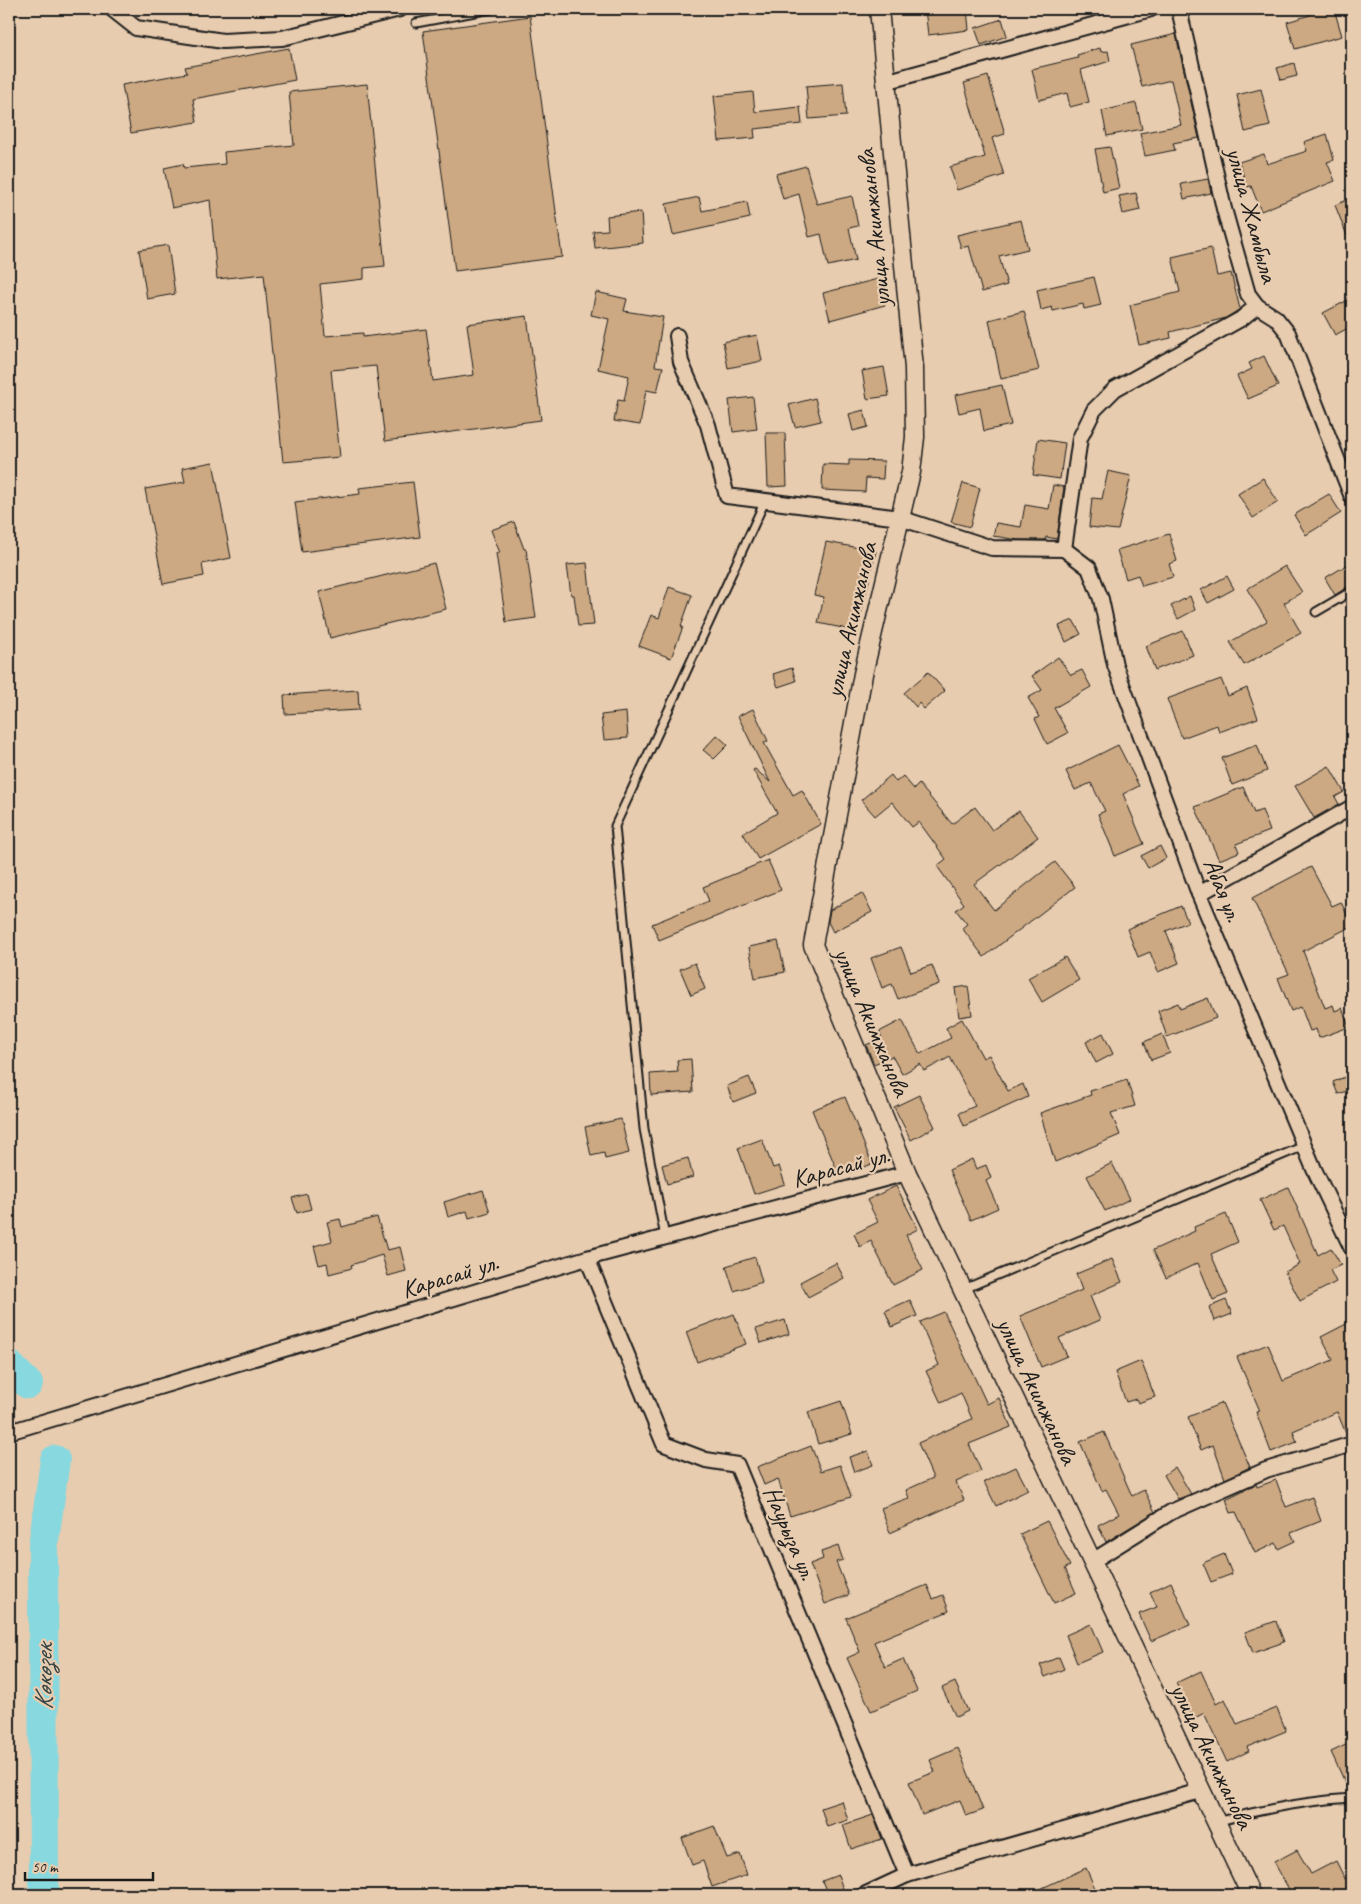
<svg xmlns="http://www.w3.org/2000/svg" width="1361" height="1904" font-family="Caveat,sans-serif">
<rect width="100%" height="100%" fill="#e8ccaf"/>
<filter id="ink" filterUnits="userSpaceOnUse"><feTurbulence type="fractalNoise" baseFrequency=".02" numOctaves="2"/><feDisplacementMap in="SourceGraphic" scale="10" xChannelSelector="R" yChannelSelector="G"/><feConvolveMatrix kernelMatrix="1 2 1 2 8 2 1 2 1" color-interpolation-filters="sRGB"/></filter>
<g filter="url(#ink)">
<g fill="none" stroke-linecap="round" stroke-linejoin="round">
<!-- river -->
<g stroke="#87d8df" stroke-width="30">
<path d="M 9,1365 L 28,1384"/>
<path d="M 44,1895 L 43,1547 L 55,1460"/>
</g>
</g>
<!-- building -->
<g fill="#cca982" stroke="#1c1c1c">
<path d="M 925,9 L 967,9 L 969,30 L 928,35 Z"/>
<path d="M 1308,9 L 1334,9 L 1342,36 L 1295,49 L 1287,22 L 1310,15 Z"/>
<path d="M 530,16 L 562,257 L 455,271 L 423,31 Z"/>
<path d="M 1002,19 L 1007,36 L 981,45 L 975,28 Z"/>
<path d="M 1176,34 L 1199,138 L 1173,143 L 1175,150 L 1145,156 L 1140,133 L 1181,125 L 1171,80 L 1142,87 L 1131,45 Z"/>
<path d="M 289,48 L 295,80 L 193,99 L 197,122 L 131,133 L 122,85 L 187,73 L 185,67 Z"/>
<path d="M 1100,48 L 1101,52 L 1108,51 L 1110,61 L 1081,70 L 1089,102 L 1070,107 L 1067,93 L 1039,100 L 1032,69 L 1078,58 L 1077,55 Z"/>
<path d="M 1294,63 L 1297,76 L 1281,80 L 1277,68 Z"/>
<path d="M 988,76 L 1005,134 L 992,138 L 1004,175 L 957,190 L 950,167 L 985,157 L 964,83 Z"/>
<path d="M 843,83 L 846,116 L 809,119 L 806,86 Z"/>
<path d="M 367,84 L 385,266 L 364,268 L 364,279 L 320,284 L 325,336 L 363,333 L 363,337 L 426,329 L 433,381 L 474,375 L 467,324 L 527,316 L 541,420 L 385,441 L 376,366 L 331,370 L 340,457 L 283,462 L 264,274 L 217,279 L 210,200 L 172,208 L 164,168 L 183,164 L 184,168 L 225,164 L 224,152 L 294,145 L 289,92 Z"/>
<path d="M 1261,89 L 1270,126 L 1245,132 L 1237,95 Z"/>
<path d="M 753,92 L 755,112 L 800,107 L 802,124 L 754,129 L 755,138 L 719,141 L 714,96 Z"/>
<path d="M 1136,103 L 1142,129 L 1107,136 L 1102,111 Z"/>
<path d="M 1327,134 L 1334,160 L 1327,162 L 1335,181 L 1261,211 L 1251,186 L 1247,187 L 1239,162 L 1264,154 L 1267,164 L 1307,151 L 1304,142 Z"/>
<path d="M 1110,147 L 1119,188 L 1103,192 L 1095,149 Z"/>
<path d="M 806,166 L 817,204 L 852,196 L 858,226 L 849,228 L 856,260 L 828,266 L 821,234 L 809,237 L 799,194 L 783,199 L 776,174 Z"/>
<path d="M 1208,179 L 1211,193 L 1184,199 L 1181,184 Z"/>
<path d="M 1136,193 L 1140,210 L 1123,214 L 1119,196 Z"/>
<path d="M 699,197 L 702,211 L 747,202 L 750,218 L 673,235 L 666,204 Z"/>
<path d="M 1352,198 L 1352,245 L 1351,246 L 1335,205 Z"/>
<path d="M 641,212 L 643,243 L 595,248 L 593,231 L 608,230 L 607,216 Z"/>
<path d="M 1021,220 L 1028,249 L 999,256 L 1007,285 L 982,292 L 969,246 L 961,248 L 957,235 Z"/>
<path d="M 168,245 L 175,294 L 147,299 L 139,250 Z"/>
<path d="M 1211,248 L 1217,276 L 1231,273 L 1240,309 L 1226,318 L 1170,332 L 1171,338 L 1139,345 L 1130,305 L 1180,292 L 1172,257 Z"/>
<path d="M 1094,277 L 1101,305 L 1084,309 L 1083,304 L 1053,311 L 1052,307 L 1041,310 L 1037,290 Z"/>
<path d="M 878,279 L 885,305 L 830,320 L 823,293 Z"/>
<path d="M 596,292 L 627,299 L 624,311 L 663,317 L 655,366 L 663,367 L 657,392 L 646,390 L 640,425 L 614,421 L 618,400 L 624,401 L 629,376 L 598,369 L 609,319 L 591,315 Z"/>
<path d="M 1352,298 L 1352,326 L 1335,335 L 1323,313 Z"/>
<path d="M 1024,311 L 1039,370 L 1001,379 L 989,320 Z"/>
<path d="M 757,335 L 762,361 L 728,368 L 723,342 Z"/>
<path d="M 1264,356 L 1278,386 L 1248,399 L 1237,376 L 1252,369 L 1249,363 Z"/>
<path d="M 884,367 L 889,396 L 867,399 L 862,371 Z"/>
<path d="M 1002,385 L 1011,425 L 984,431 L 980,408 L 959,413 L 955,395 Z"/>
<path d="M 753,397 L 757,429 L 733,432 L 729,400 Z"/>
<path d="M 815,398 L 821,421 L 795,427 L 789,405 Z"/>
<path d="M 864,410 L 868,427 L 853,431 L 849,414 Z"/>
<path d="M 766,433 L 785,433 L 787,486 L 768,487 Z"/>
<path d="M 1038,439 L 1065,443 L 1060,479 L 1033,475 Z"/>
<path d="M 849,460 L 884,461 L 883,479 L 866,478 L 865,492 L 822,490 L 823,464 L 849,465 Z"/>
<path d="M 213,462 L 231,558 L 202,564 L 204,576 L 163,584 L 145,489 L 185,482 L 182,468 Z"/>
<path d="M 1108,471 L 1131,476 L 1118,530 L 1089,527 L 1092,498 L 1102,499 Z"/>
<path d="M 1263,478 L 1278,502 L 1253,518 L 1238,494 Z"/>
<path d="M 413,482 L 420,537 L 302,552 L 295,502 L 360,494 L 359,488 Z"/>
<path d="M 963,483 L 980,488 L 970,527 L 951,522 Z"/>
<path d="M 1053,485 L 1064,487 L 1057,539 L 1046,537 L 1045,540 L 1019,540 L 993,536 L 996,523 L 1021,527 L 1025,505 L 1049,509 Z"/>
<path d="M 1329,494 L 1341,513 L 1306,535 L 1294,515 Z"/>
<path d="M 514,522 L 524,549 L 526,549 L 536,618 L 506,622 L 496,553 L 500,553 L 491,530 Z"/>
<path d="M 1169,534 L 1177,561 L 1169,564 L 1173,577 L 1142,586 L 1138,575 L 1126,579 L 1117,550 Z"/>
<path d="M 826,542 L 876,551 L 857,631 L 818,623 L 824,597 L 814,595 Z"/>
<path d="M 1352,562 L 1352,584 L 1335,595 L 1325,578 Z"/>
<path d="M 434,563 L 446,609 L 330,638 L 319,592 Z"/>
<path d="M 587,563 L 594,625 L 578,626 L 574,595 L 571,595 L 567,565 Z"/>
<path d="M 1285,566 L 1302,592 L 1284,603 L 1301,633 L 1244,665 L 1230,642 L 1267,621 L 1247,589 Z"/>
<path d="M 1227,576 L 1234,589 L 1208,603 L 1201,590 Z"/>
<path d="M 669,587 L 692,595 L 681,626 L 683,627 L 671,658 L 639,646 L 651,615 L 659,618 Z"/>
<path d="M 1190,596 L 1195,610 L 1178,619 L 1171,606 Z"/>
<path d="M 1073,620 L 1081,634 L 1066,642 L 1059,626 Z"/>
<path d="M 1183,631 L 1193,655 L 1155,670 L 1146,646 Z"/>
<path d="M 1058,657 L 1071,675 L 1082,670 L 1091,687 L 1054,708 L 1068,733 L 1047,744 L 1035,719 L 1039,717 L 1028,698 L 1042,690 L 1032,676 Z"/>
<path d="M 792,668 L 796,681 L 778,687 L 773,674 Z"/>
<path d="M 928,672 L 945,691 L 924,709 L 919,703 L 916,707 L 904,693 Z"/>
<path d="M 1221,679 L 1228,696 L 1247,688 L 1258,718 L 1219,732 L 1217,725 L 1182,738 L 1167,699 Z"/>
<path d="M 358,690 L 359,710 L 285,714 L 284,695 Z"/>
<path d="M 753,709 L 768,741 L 764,743 L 793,795 L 802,790 L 821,824 L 758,859 L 743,833 L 777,813 L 753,770 L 755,769 L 770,782 L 738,716 Z"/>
<path d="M 626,712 L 628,738 L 604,740 L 601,715 Z"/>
<path d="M 717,735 L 728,745 L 714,759 L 703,750 Z"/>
<path d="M 1118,745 L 1139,786 L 1123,794 L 1144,844 L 1115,856 L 1098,814 L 1105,811 L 1091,783 L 1075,790 L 1066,771 Z"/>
<path d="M 1257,745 L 1267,771 L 1232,785 L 1222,758 Z"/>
<path d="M 1329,766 L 1344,792 L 1335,797 L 1339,804 L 1314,818 L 1295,786 Z"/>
<path d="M 891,775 L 896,782 L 903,776 L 914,789 L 919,784 L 952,824 L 975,807 L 992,830 L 1019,811 L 1038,837 L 974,884 L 994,910 L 1055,862 L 1075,887 L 984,957 L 962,928 L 967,924 L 956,910 L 964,904 L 937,866 L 946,859 L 919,822 L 912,827 L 892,802 L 875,816 L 861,800 Z"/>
<path d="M 1243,787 L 1254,813 L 1262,810 L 1270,831 L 1236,844 L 1239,852 L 1219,860 L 1195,807 Z"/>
<path d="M 1160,846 L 1166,858 L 1148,868 L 1141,856 Z"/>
<path d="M 768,860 L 781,890 L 659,940 L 652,924 L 709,901 L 703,887 Z"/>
<path d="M 1311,867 L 1332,906 L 1341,902 L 1352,926 L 1303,951 L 1325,1008 L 1333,1005 L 1335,1011 L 1342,1008 L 1349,1027 L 1319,1038 L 1316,1029 L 1310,1031 L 1301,1007 L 1291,1011 L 1278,978 L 1289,974 L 1252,898 Z"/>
<path d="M 862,893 L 872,912 L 833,932 L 828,922 L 830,910 Z"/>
<path d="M 1181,906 L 1188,922 L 1166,931 L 1179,963 L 1158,972 L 1150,952 L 1138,957 L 1127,929 Z"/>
<path d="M 778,941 L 785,972 L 755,978 L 749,947 Z"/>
<path d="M 901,947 L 911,972 L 932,965 L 939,984 L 898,999 L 892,984 L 882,988 L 871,958 Z"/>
<path d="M 1065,957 L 1079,980 L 1042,1002 L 1028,978 Z"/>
<path d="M 695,963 L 705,989 L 691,995 L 680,969 Z"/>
<path d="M 968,986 L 972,1015 L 959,1017 L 955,988 Z"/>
<path d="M 1208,998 L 1216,1018 L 1167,1037 L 1158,1011 L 1178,1003 L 1180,1009 Z"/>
<path d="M 962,1019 L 983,1058 L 989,1055 L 1008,1091 L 1023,1084 L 1028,1097 L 964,1126 L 959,1113 L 975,1106 L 950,1057 L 924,1071 L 920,1064 L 902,1074 L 892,1056 L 874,1064 L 866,1045 L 882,1038 L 879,1032 L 902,1020 L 920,1054 L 951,1038 L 946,1028 Z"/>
<path d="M 1103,1033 L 1113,1054 L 1096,1063 L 1086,1042 Z"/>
<path d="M 1162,1034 L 1170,1053 L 1151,1060 L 1144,1042 Z"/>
<path d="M 691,1059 L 693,1092 L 651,1095 L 650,1074 L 678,1072 L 677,1060 Z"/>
<path d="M 1352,1074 L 1352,1089 L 1338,1094 L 1333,1082 Z"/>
<path d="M 749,1077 L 756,1093 L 733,1102 L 727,1086 Z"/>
<path d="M 1127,1080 L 1135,1106 L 1111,1113 L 1120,1135 L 1055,1162 L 1040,1113 L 1091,1095 L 1090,1091 Z"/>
<path d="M 919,1095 L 935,1127 L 911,1140 L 894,1107 Z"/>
<path d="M 845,1097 L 872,1164 L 846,1174 L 842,1165 L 836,1168 L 812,1110 Z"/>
<path d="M 621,1119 L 629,1153 L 605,1159 L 604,1153 L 591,1156 L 585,1127 Z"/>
<path d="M 762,1139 L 773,1168 L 779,1166 L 785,1184 L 754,1194 L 738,1148 Z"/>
<path d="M 688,1158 L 693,1177 L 667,1184 L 662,1165 Z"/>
<path d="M 972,1159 L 976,1169 L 986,1165 L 991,1178 L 986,1181 L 998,1208 L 971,1220 L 949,1170 Z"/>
<path d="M 1112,1163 L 1130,1199 L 1105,1211 L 1087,1176 Z"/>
<path d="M 896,1186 L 918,1229 L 906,1235 L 923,1270 L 893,1285 L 871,1241 L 860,1247 L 854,1234 L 878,1222 L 867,1200 Z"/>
<path d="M 1288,1187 L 1318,1255 L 1331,1248 L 1341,1265 L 1330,1270 L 1336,1282 L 1300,1301 L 1285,1272 L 1300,1264 L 1283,1226 L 1274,1230 L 1260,1200 Z"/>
<path d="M 483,1190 L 490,1212 L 469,1218 L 467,1211 L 448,1217 L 444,1202 Z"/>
<path d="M 307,1194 L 311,1209 L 297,1213 L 292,1198 Z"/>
<path d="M 1226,1214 L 1238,1242 L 1211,1254 L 1228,1294 L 1213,1300 L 1198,1263 L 1166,1278 L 1153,1250 L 1195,1231 L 1194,1227 Z"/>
<path d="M 377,1217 L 387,1250 L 400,1247 L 406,1271 L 388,1276 L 382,1255 L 351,1265 L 352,1268 L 329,1274 L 327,1263 L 319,1265 L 314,1246 L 332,1241 L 327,1222 L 340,1219 L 342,1227 Z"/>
<path d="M 755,1257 L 762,1282 L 734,1291 L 726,1266 Z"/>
<path d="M 1112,1259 L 1122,1282 L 1090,1296 L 1100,1320 L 1059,1338 L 1067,1356 L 1041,1367 L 1020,1316 L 1082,1290 L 1076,1274 Z"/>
<path d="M 836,1263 L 844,1278 L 808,1297 L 800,1282 Z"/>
<path d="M 910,1300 L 917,1316 L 892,1327 L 885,1311 Z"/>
<path d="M 1226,1300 L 1232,1314 L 1214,1321 L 1209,1307 Z"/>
<path d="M 944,1312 L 987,1404 L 999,1398 L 1011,1427 L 969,1444 L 981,1471 L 956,1482 L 964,1500 L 890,1533 L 881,1508 L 909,1498 L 906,1490 L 933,1478 L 918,1443 L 972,1419 L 961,1393 L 941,1403 L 926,1371 L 939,1365 L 920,1322 Z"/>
<path d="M 734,1314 L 746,1344 L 697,1362 L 686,1332 Z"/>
<path d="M 785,1320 L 789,1334 L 761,1343 L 756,1329 Z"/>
<path d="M 1352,1321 L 1352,1435 L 1347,1436 L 1337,1412 L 1293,1431 L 1297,1442 L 1271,1452 L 1256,1412 L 1260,1411 L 1237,1357 L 1268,1344 L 1283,1381 L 1333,1360 L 1321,1337 Z"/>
<path d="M 1141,1361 L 1155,1397 L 1138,1403 L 1136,1399 L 1126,1402 L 1115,1372 Z"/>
<path d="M 841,1401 L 852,1434 L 818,1444 L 808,1412 Z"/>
<path d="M 1222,1403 L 1250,1467 L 1225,1479 L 1213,1445 L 1201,1450 L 1188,1417 Z"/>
<path d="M 1104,1432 L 1132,1496 L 1144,1490 L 1155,1512 L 1106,1542 L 1098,1525 L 1119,1514 L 1106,1489 L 1102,1491 L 1080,1442 Z"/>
<path d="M 811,1446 L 821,1471 L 840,1465 L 851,1497 L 790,1516 L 778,1479 L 764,1485 L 757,1467 Z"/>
<path d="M 868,1451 L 873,1465 L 854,1472 L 849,1457 Z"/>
<path d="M 1016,1467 L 1028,1490 L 996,1506 L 984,1482 Z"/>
<path d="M 1175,1467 L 1191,1494 L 1178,1499 L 1164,1475 Z"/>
<path d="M 1276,1480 L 1286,1507 L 1312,1497 L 1321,1521 L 1291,1533 L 1295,1541 L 1278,1549 L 1276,1543 L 1255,1553 L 1236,1512 L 1231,1513 L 1226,1499 L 1256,1484 L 1257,1487 Z"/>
<path d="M 1047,1521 L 1070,1566 L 1065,1568 L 1076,1593 L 1054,1603 L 1020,1534 Z"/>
<path d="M 838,1546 L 843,1560 L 836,1562 L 849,1595 L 825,1604 L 810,1564 L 823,1559 L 821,1552 Z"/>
<path d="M 1224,1554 L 1232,1574 L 1211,1582 L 1203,1563 Z"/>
<path d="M 1171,1582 L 1190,1625 L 1151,1641 L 1139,1614 L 1157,1607 L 1150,1592 Z"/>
<path d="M 927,1585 L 933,1599 L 943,1595 L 949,1611 L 874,1642 L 885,1667 L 903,1659 L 917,1691 L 871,1711 L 847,1658 L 860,1652 L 846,1618 Z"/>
<path d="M 1276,1621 L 1284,1642 L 1253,1653 L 1245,1632 Z"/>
<path d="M 1091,1624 L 1103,1652 L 1077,1663 L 1066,1635 Z"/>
<path d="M 1059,1657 L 1064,1669 L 1045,1677 L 1040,1665 Z"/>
<path d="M 1201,1671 L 1216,1704 L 1225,1699 L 1237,1724 L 1277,1708 L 1286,1731 L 1247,1747 L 1249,1751 L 1227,1762 L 1204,1713 L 1193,1719 L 1176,1683 Z"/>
<path d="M 955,1682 L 968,1711 L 956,1717 L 942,1688 Z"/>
<path d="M 1352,1742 L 1352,1793 L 1350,1793 L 1331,1752 Z"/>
<path d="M 958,1748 L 983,1810 L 966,1816 L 960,1800 L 922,1815 L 909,1782 L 935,1772 L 930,1760 Z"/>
<path d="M 842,1801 L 848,1820 L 827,1827 L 821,1808 Z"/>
<path d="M 873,1815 L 882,1839 L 851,1849 L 843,1825 Z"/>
<path d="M 714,1826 L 727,1858 L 740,1854 L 747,1875 L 712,1887 L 703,1861 L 692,1865 L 682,1838 Z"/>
<path d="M 1297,1850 L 1311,1874 L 1336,1861 L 1345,1879 L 1352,1875 L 1352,1890 L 1342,1895 L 1292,1895 L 1274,1862 Z"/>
<path d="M 1086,1868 L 1098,1895 L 1027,1895 Z"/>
<path d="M 838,1875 L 843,1889 L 828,1895 L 822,1881 Z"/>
</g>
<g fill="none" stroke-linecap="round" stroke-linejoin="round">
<!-- service casing -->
<g stroke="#1c1c1c" stroke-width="11">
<g id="service">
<path d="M 416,23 L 491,9"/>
<path d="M 1316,612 L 1352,591"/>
<path d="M 665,1237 L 644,1129 L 615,826 L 765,501"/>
<path d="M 964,1289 L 1304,1146"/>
<path d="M 1216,1822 C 1261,1809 1306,1801 1352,1798"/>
</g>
</g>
<!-- minor casing -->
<g stroke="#1c1c1c" stroke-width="18">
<g id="minor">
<path d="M 112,9 L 136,28 L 223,41 L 282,38 L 400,9"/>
<path d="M 1179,9 L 1224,209 L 1248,294 L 1257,306 L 1276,318 L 1288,333 L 1352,497"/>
<path d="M 885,82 L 1151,9"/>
<path d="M 677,336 L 681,362 L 708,425 L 727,496 L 900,518 L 992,548 L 1064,549"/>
<path d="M 1064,549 L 1089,568 L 1101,599 L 1115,665 L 1199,894 L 1314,1169 L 1352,1249"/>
<path d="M 1064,549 L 1080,438 L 1094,410 L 1115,389 L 1241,319 L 1257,306"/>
<path d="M 1199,894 L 1352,807"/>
<path d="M 587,1258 L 664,1444 L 706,1460 L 737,1465 L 907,1875"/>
<path d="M 9,1432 L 587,1258 L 907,1173"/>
<path d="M 1091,1562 L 1171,1512 L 1266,1470 L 1352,1444"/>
<path d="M 864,1895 L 907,1875 L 1200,1791"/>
</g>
</g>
<!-- tertiary casing -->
<g stroke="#1c1c1c" stroke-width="21">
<path id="tertiary" d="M 879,9 L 914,368 L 915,437 L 911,472 L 863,674 L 813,945 L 907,1173 L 1251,1895"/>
</g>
<!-- service -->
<use href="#service" stroke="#e8ccaf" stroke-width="7"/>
<!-- minor -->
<use href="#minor" stroke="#e8ccaf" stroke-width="14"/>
<!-- tertiary -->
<use href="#tertiary" stroke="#e8ccaf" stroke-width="18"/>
</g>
</g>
<g text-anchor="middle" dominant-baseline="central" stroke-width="4.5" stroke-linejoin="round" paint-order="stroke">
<!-- street labels -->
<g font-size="25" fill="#1c1c1c" stroke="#e8ccaf">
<text transform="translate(1252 215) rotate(75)">улица Жамбыла</text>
<text transform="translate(874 228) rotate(-96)">улица Акимжанова</text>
<text transform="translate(851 620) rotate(-77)">улица Акимжанова</text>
<text transform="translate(1223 890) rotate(68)">Абая ул.</text>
<text transform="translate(872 1022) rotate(67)">улица Акимжанова</text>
<text transform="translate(841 1167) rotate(-15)">Карасай ул.</text>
<text transform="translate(450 1276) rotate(-17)">Карасай ул.</text>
<text transform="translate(1037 1391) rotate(65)">улица Акимжанова</text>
<text transform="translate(790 1533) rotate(67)">Наурыза ул.</text>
<text transform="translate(1212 1756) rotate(64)">улица Акимжанова</text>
</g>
<!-- water labels -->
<g font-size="26" font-style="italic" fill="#314243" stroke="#e8ccaf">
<text transform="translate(43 1677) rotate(-90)">Көкөзек</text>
</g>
</g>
<!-- margin -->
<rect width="1361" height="1904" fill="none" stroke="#e8ccaf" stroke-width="30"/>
<rect x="15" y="15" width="1331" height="1874" fill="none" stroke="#1c1c1c" stroke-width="2" filter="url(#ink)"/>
<!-- scale -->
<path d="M25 1872v8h128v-8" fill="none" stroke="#1c1c1c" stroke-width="2.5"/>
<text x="32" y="1872" font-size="15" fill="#1c1c1c" stroke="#e8ccaf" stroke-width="4" paint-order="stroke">50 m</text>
</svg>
